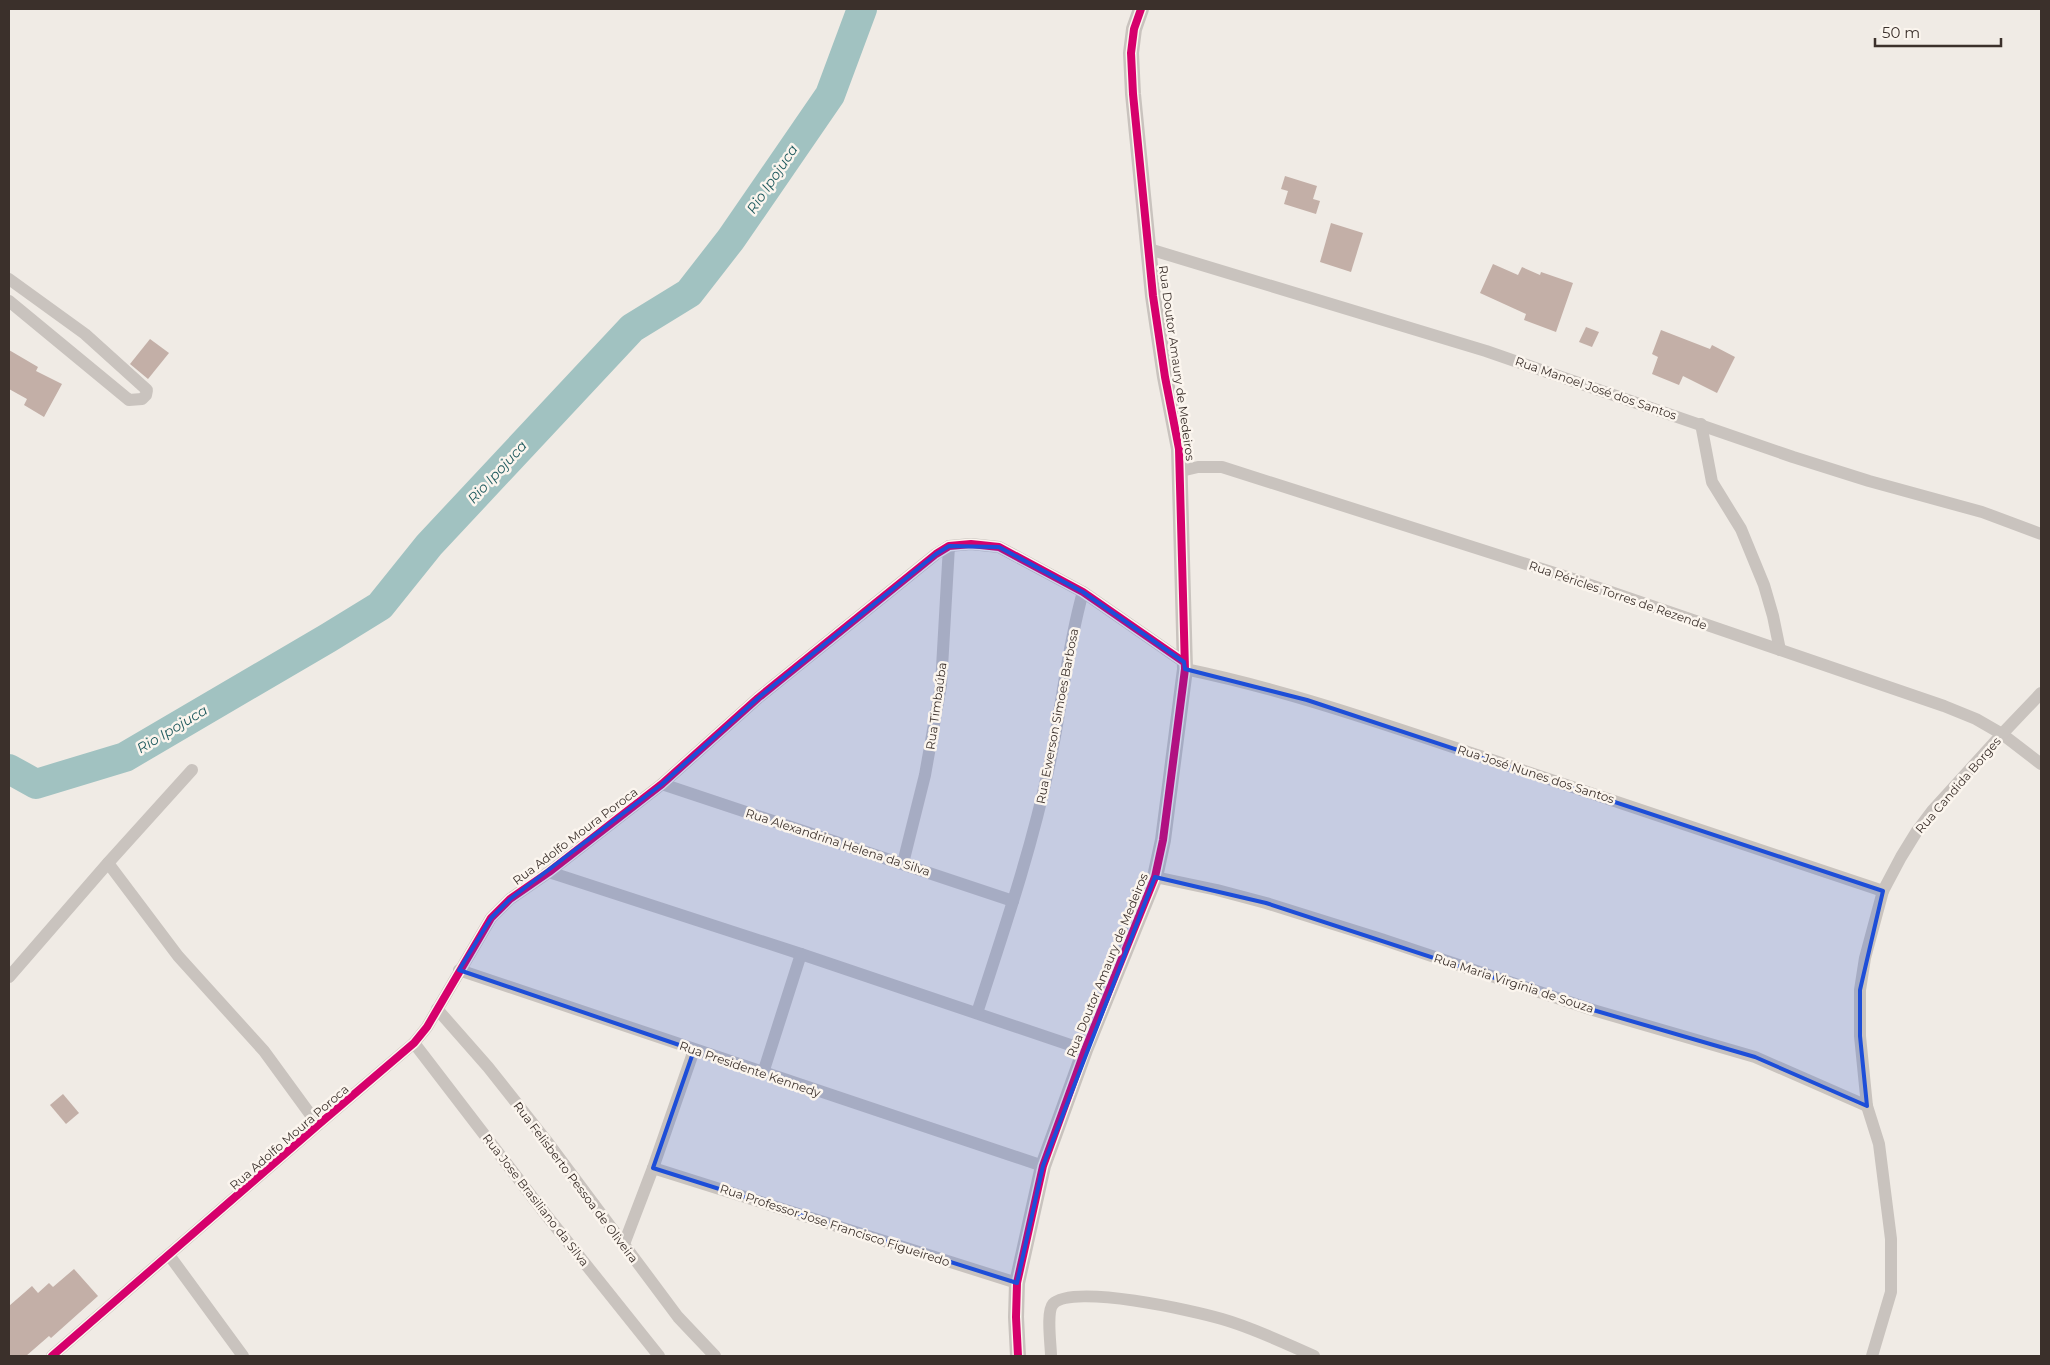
<svg xmlns="http://www.w3.org/2000/svg" width="2050" height="1365" font-family="Montserrat,sans-serif">
<rect width="100%" height="100%" fill="#f0ebe5"/>
<g fill="none" stroke-linecap="round" stroke-linejoin="round">
<!-- river -->
<path stroke="#a1c2c1" stroke-width="30" d="M 9,769 L 36,784 L 125,757 L 328,638 L 380,606 L 429,545 L 632,328 L 689,293 L 731,239 L 830,95 L 862,9"/>
</g>
<!-- building -->
<g fill="#c3afa7">
<path d="M 1285,176 L 1317,186 L 1313,199 L 1320,201 L 1316,214 L 1284,204 L 1288,191 L 1281,189 Z"/>
<path d="M 1331,223 L 1363,233 L 1351,272 L 1320,262 Z"/>
<path d="M 1493,264 L 1518,275 L 1522,267 L 1540,275 L 1541,272 L 1573,283 L 1556,332 L 1524,320 L 1526,314 L 1480,293 Z"/>
<path d="M 1586,327 L 1599,332 L 1592,347 L 1579,342 Z"/>
<path d="M 1661,330 L 1710,349 L 1712,345 L 1735,357 L 1717,393 L 1683,376 L 1679,385 L 1652,374 L 1658,357 L 1652,354 Z"/>
<path d="M 150,339 L 169,353 L 148,379 L 130,364 Z"/>
<path d="M 9,350 L 38,367 L 36,371 L 62,384 L 44,417 L 24,405 L 27,399 L 9,389 Z"/>
<path d="M 63,1094 L 79,1113 L 66,1124 L 50,1105 Z"/>
<path d="M 74,1269 L 98,1296 L 51,1338 L 49,1336 L 26,1356 L 9,1356 L 9,1306 L 32,1286 L 38,1293 L 49,1283 L 53,1287 Z"/>
</g>
<g fill="none" stroke-linecap="round" stroke-linejoin="round">
<!-- minor -->
<g stroke="#c9c3be" stroke-width="12">
<path d="M 1149,249 L 1486,351 L 1793,457 L 1869,481 L 1982,512 L 2041,534"/>
<path d="M 9,279 L 85,334 L 147,390 L 146,395 L 142,399 L 129,400 L 9,301"/>
<path d="M 1701,424 L 1712,482 L 1741,529 L 1764,585 L 1773,616 L 1780,650"/>
<path d="M 1181,471 L 1198,467 L 1222,467 L 1567,577 L 1944,706 L 1976,719 L 2002,734 L 2041,764"/>
<path d="M 1185,669 C 1288,690 1389,726 1489,759 C 1621,802 1752,847 1883,891"/>
<path d="M 662,784 L 1013,901"/>
<path d="M 108,863 L 178,956 L 264,1051 L 318,1125"/>
<path d="M 903,863 L 925,775 L 941,685 L 949,546"/>
<path d="M 549,872 L 801,954 L 1085,1050"/>
<path d="M 1155,877 L 1217,890 L 1266,903 L 1381,939 L 1593,1010 L 1755,1057 L 1867,1106"/>
<path d="M 459,970 L 1043,1166"/>
<path d="M 9,977 L 108,863 L 192,770"/>
<path d="M 437,1009 L 488,1067 L 549,1144 L 678,1317 L 715,1356"/>
<path d="M 977,1013 C 1004,930 1032,848 1050,762 C 1062,706 1067,648 1083,592"/>
<path d="M 414,1043 L 543,1211 L 659,1356"/>
<path d="M 763,1073 L 801,954"/>
<path d="M 653,1168 L 1017,1283"/>
<path d="M 624,1244 L 653,1168 L 694,1050"/>
<path d="M 169,1255 L 243,1356"/>
<path d="M 52,1356 L 318,1125 L 414,1043 L 427,1027 L 491,918 L 510,899 L 549,872 L 662,784 L 758,698 L 936,554 L 949,546 L 971,544 L 999,547 L 1083,592 L 1184,662"/>
<path d="M 1051,1356 C 1051,1345 1046,1312 1053,1304 C 1072,1283 1195,1311 1222,1319 C 1254,1328 1284,1343 1314,1356"/>
<path d="M 1872,1356 L 1891,1292 L 1891,1239 L 1879,1144 L 1867,1106 L 1860,1036 L 1860,990 L 1865,958 L 1883,891 L 1901,857 L 1917,831 L 1932,811 L 2002,734 L 2041,693"/>
</g>
<!-- tertiary -->
<path stroke="#c9c3be" stroke-width="16" d="M 1018,1356 L 1016,1317 L 1017,1283 L 1043,1166 L 1085,1050 L 1155,877 L 1163,840 L 1185,669 L 1179,449 L 1165,377 L 1153,296 L 1133,94 L 1131,53 L 1134,29 L 1141,9"/>
<!-- cycleway casing -->
<g stroke="#fbf5ee" stroke-width="11">
<g id="cycleway">
<path d="M 52,1356 L 318,1125 L 414,1043 L 427,1027 L 491,918 L 510,899 L 549,872 L 662,784 L 758,698 L 936,554 L 949,546 L 971,544 L 999,547 L 1083,592 L 1184,662"/>
<path d="M 1018,1356 L 1016,1317 L 1017,1283 L 1043,1166 L 1085,1050 L 1155,877 L 1163,840 L 1185,669 L 1179,449 L 1165,377 L 1153,296 L 1133,94 L 1131,53 L 1134,29 L 1141,9"/>
</g>
</g>
<!-- cycleway -->
<use href="#cycleway" stroke="#d6006c" stroke-width="8"/>
</g>
<!-- marked area -->
<path fill="#1d4ed8" fill-opacity="0.2" stroke="#1d4ed8" stroke-width="4" stroke-linejoin="round" d="M 949,546 L 999,547 L 1083,592 L 1184,662 L 1185,669 L 1307,700 L 1883,891 L 1860,990 L 1860,1036 L 1867,1106 L 1755,1057 L 1593,1010 L 1266,903 L 1155,877 L 1043,1166 L 1017,1283 L 653,1168 L 694,1050 L 459,970 L 491,918 L 510,899 L 662,784 L 758,698 L 936,554 Z"/>
<g text-anchor="middle" dominant-baseline="central" stroke-width="5" stroke-linejoin="round" paint-order="stroke">
<!-- street labels -->
<g font-size="12" fill="#3b302b" stroke="#fbf5ee">
<text transform="translate(1177 363) rotate(82)">Rua Doutor Amaury de Medeiros</text>
<text transform="translate(1596 388) rotate(19)">Rua Manoel José dos Santos</text>
<text transform="translate(1618 595) rotate(19)">Rua Péricles Torres de Rezende</text>
<text transform="translate(936 706) rotate(-82)">Rua Timbaúba</text>
<text transform="translate(1057 716) rotate(-79)">Rua Ewerson Simoes Barbosa</text>
<text transform="translate(1536 774) rotate(18)">Rua José Nunes dos Santos</text>
<text transform="translate(1958 785) rotate(-49)">Rua Candida Borges</text>
<text transform="translate(575 836) rotate(-37)">Rua Adolfo Moura Poroca</text>
<text transform="translate(838 842) rotate(18)">Rua Alexandrina Helena da Silva</text>
<text transform="translate(1107 965) rotate(-68)">Rua Doutor Amaury de Medeiros</text>
<text transform="translate(1514 983) rotate(18)">Rua Maria Virgínia de Souza</text>
<text transform="translate(750 1069) rotate(19)">Rua Presidente Kennedy</text>
<text transform="translate(289 1137) rotate(-41)">Rua Adolfo Moura Poroca</text>
<text transform="translate(576 1182) rotate(53)">Rua Felisberto Pessoa de Oliveira</text>
<text transform="translate(536 1200) rotate(52)">Rua Jose Brasiliano da Silva</text>
<text transform="translate(835 1225) rotate(18)">Rua Professor Jose Francisco Figueiredo</text>
</g>
<!-- water labels -->
<g font-size="14" font-style="italic" fill="#1f5a5e" stroke="#fbf5ee">
<text transform="translate(772 179) rotate(-56)">Rio Ipojuca</text>
<text transform="translate(497 472) rotate(-47)">Rio Ipojuca</text>
<text transform="translate(172 729) rotate(-31)">Rio Ipojuca</text>
</g>
</g>
<!-- border -->
<rect width="2050" height="1365" fill="none" stroke="#3b302b" stroke-width="20"/>
<!-- scale -->
<path d="M1875 38v8h126v-8" fill="none" stroke="#3b302b" stroke-width="2.5"/>
<text x="1882" y="38" font-size="15" fill="#3b302b" stroke="#fbf5ee" stroke-width="4" paint-order="stroke">50 m</text>
</svg>
